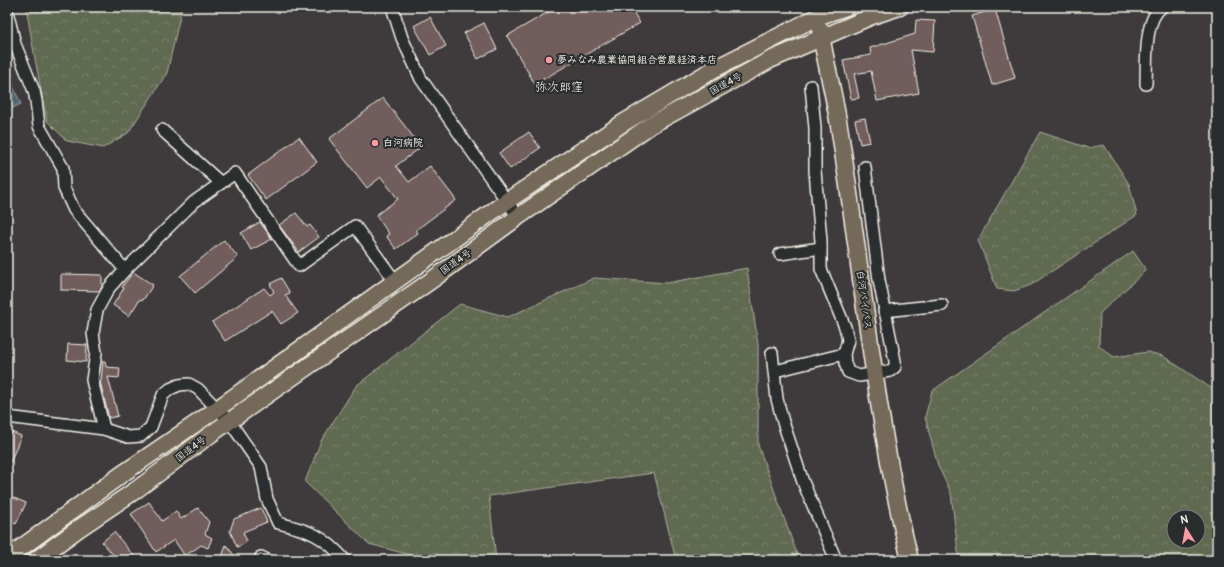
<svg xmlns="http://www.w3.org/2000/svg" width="1224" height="567" font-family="Pangolin,'Klee One',sans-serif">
<defs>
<pattern id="forest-crowns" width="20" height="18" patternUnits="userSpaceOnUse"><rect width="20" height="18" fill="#606a51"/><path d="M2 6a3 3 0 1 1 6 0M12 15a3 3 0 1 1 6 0" fill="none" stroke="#77806a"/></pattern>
<pattern id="water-waves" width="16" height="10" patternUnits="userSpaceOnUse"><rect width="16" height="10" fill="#506373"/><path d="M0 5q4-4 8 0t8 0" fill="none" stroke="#6a7a87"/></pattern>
</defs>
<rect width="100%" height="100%" fill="#3f3b3c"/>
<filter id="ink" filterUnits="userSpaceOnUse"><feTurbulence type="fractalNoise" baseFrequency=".025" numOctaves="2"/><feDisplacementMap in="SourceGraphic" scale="8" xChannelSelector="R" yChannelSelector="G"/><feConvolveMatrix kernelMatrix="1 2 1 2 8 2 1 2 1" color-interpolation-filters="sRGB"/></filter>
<g filter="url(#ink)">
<!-- forest -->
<g fill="url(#forest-crowns)" stroke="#aaae9c" fill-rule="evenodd">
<path d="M 26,7 L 182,7 L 167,73 L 128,133 L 103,148 L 67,141 L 47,121 L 35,59 Z"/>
<path d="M 1040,132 L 1088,148 L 1104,145 L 1129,184 L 1137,215 L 1031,285 L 1014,291 L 997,289 L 978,240 Z"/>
<path d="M 1133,251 L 1146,270 L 1100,313 L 1099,346 L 1114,357 L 1148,352 L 1163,356 L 1217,392 L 1217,560 L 959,560 L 951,493 L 938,466 L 925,417 L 932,391 ZM 1174,517 L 1198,517 L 1198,541 L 1174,541 Z"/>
<path d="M 747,268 L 758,344 L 758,445 L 799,560 L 676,560 L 654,473 L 489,496 L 496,560 L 429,560 L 369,544 L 305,482 L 321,441 L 356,386 L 460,304 L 508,317 L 594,278 L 667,283 Z"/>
</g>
<!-- water -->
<path fill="url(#water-waves)" stroke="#929ca2" d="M 7,73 L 21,104 L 7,111 Z"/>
<!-- building -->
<g fill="#705d5c" stroke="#f4f1e8">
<path d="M 557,7 L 630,7 L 640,23 L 535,84 L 507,36 Z"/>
<path d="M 995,9 L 1015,78 L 992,85 L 972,16 Z"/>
<path d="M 430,17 L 446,46 L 430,55 L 414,26 Z"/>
<path d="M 916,20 L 935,21 L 933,52 L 911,50 L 919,93 L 877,101 L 871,71 L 854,74 L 859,98 L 851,99 L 843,60 L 871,55 L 870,48 L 915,34 Z"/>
<path d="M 484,23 L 497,49 L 478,59 L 464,33 Z"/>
<path d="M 383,98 L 421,147 L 396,166 L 409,182 L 430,166 L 456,200 L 416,230 L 418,233 L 396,249 L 386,236 L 389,234 L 376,215 L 398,199 L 381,177 L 367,188 L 329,139 Z"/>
<path d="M 865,118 L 870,142 L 860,144 L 855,120 Z"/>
<path d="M 529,132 L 540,148 L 510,169 L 499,153 Z"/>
<path d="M 299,137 L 317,162 L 266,200 L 248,175 Z"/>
<path d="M 296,213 L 307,227 L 310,225 L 319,237 L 299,252 L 279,225 Z"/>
<path d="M 260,222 L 272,239 L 251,250 L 241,233 Z"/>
<path d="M 224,240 L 238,257 L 195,293 L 180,276 Z"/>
<path d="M 133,272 L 153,285 L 143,300 L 140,299 L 129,316 L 113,305 L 124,288 L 122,287 Z"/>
<path d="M 61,274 L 102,275 L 102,287 L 99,291 L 61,290 Z"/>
<path d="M 281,278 L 290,293 L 285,295 L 298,313 L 281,324 L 272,311 L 225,341 L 212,322 L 264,288 L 270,295 L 274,292 L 270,284 Z"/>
<path d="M 68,344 L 87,345 L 86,362 L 67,360 Z"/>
<path d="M 103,361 L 105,361 L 106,367 L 120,368 L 119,378 L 108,377 L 118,416 L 109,418 L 100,381 L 101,381 Z"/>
<path d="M 7,430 L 21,436 L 7,470 Z"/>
<path d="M 7,495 L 26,503 L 16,524 L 7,520 Z"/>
<path d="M 149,502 L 162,521 L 176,511 L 181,519 L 198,508 L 209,522 L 205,534 L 212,538 L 208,548 L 201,545 L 185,556 L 174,540 L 156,552 L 131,514 Z"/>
<path d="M 261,508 L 267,522 L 243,532 L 247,542 L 237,547 L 230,531 L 234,519 Z"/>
<path d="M 114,532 L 137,560 L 118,560 L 102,542 Z"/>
<path d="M 226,545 L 238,560 L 221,560 Z"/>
</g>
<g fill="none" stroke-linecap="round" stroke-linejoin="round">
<!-- minor casing -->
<g stroke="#f4f1e8" stroke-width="14">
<g id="minor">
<path d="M 392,7 L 402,38 L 421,79 L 518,217"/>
<path d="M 7,11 L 15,44 L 34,91 L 36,101 L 39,126 L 63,168 L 64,188 L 74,210 L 125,270 L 109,288 L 97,310 L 93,333 L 96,353 L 92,380 L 104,429"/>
<path d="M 1146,84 C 1147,64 1143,20 1162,7"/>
<path d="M 811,86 L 815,128 L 815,171 L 821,241 L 821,269 L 845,327 L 848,340 L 844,354 L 845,363 L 848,372 L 859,376 L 890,371 L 895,367 L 895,361 L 879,280 L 865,167"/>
<path d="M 162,130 L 221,183"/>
<path d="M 780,254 L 821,248"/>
<path d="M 125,270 L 194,202 L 235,173 L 299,266 L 355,226 L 395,281"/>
<path d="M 884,311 L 942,305"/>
<path d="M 772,353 L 777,399 L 783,422 L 803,482 L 836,560"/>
<path d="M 775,371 L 844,354"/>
<path d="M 7,417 L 104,429 L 128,437 L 141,436 L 151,427 L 163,395 L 170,389 L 179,385 L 189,384 L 198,389 L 230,422 L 261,467 L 267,499 L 278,523 C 309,530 324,536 345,560"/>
<path d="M 261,557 L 267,560"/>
</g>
</g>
<!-- highway casing -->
<g stroke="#f4f1e8" stroke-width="19">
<g id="highway">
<path d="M 820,29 C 826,66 836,102 841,139 C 863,280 876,422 910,560"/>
<path d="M 7,558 L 125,472 L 217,409 L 507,201 L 623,123 L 714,69 L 817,17 L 846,7"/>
<path d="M 36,560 L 78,529 L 136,490 L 211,434 L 429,282 L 518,217 L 651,125 L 770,60 L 872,16 L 900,7"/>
</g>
</g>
<!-- minor -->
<use href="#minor" stroke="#2a2d2e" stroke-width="11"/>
<!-- highway -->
<use href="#highway" stroke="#746a5a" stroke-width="16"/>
</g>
</g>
<!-- markers -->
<g fill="#ff9aa2" stroke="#2a2d2e" stroke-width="1.5">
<circle cx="549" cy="60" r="4"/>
<circle cx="375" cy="143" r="4"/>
</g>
<g text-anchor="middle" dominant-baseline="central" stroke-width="4" stroke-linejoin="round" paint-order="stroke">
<!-- poi labels -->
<g font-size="10" font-weight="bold" fill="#f4f1e8" stroke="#2a2d2e" text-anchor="start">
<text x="557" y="60">夢みなみ農業協同組合営農経済本店</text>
<text x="383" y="143">白河病院</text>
</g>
<!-- street labels -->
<g font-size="10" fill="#f4f1e8" stroke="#2a2d2e">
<text transform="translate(726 84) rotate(-29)">国道4号</text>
<text transform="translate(456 262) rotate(-36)">国道4号</text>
<text transform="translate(864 300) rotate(82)">白河バイパス</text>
<text transform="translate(191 449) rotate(-37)">国道4号</text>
</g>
<!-- quarter labels -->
<g font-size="12" fill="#f4f1e8" stroke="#2a2d2e">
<text x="559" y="87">弥次郎窪</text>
</g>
</g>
<!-- margin -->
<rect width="1224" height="567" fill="none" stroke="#2a2d2e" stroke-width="24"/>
<rect x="12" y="12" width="1200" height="543" fill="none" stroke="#f4f1e8" stroke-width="1.5" filter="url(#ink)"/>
<!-- north arrow -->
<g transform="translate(1186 529) rotate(349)"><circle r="19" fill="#2a2d2e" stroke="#7b7b78"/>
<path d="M0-3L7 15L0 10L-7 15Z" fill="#ff9aa2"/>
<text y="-6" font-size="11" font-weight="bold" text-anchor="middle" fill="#f4f1e8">N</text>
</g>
</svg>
